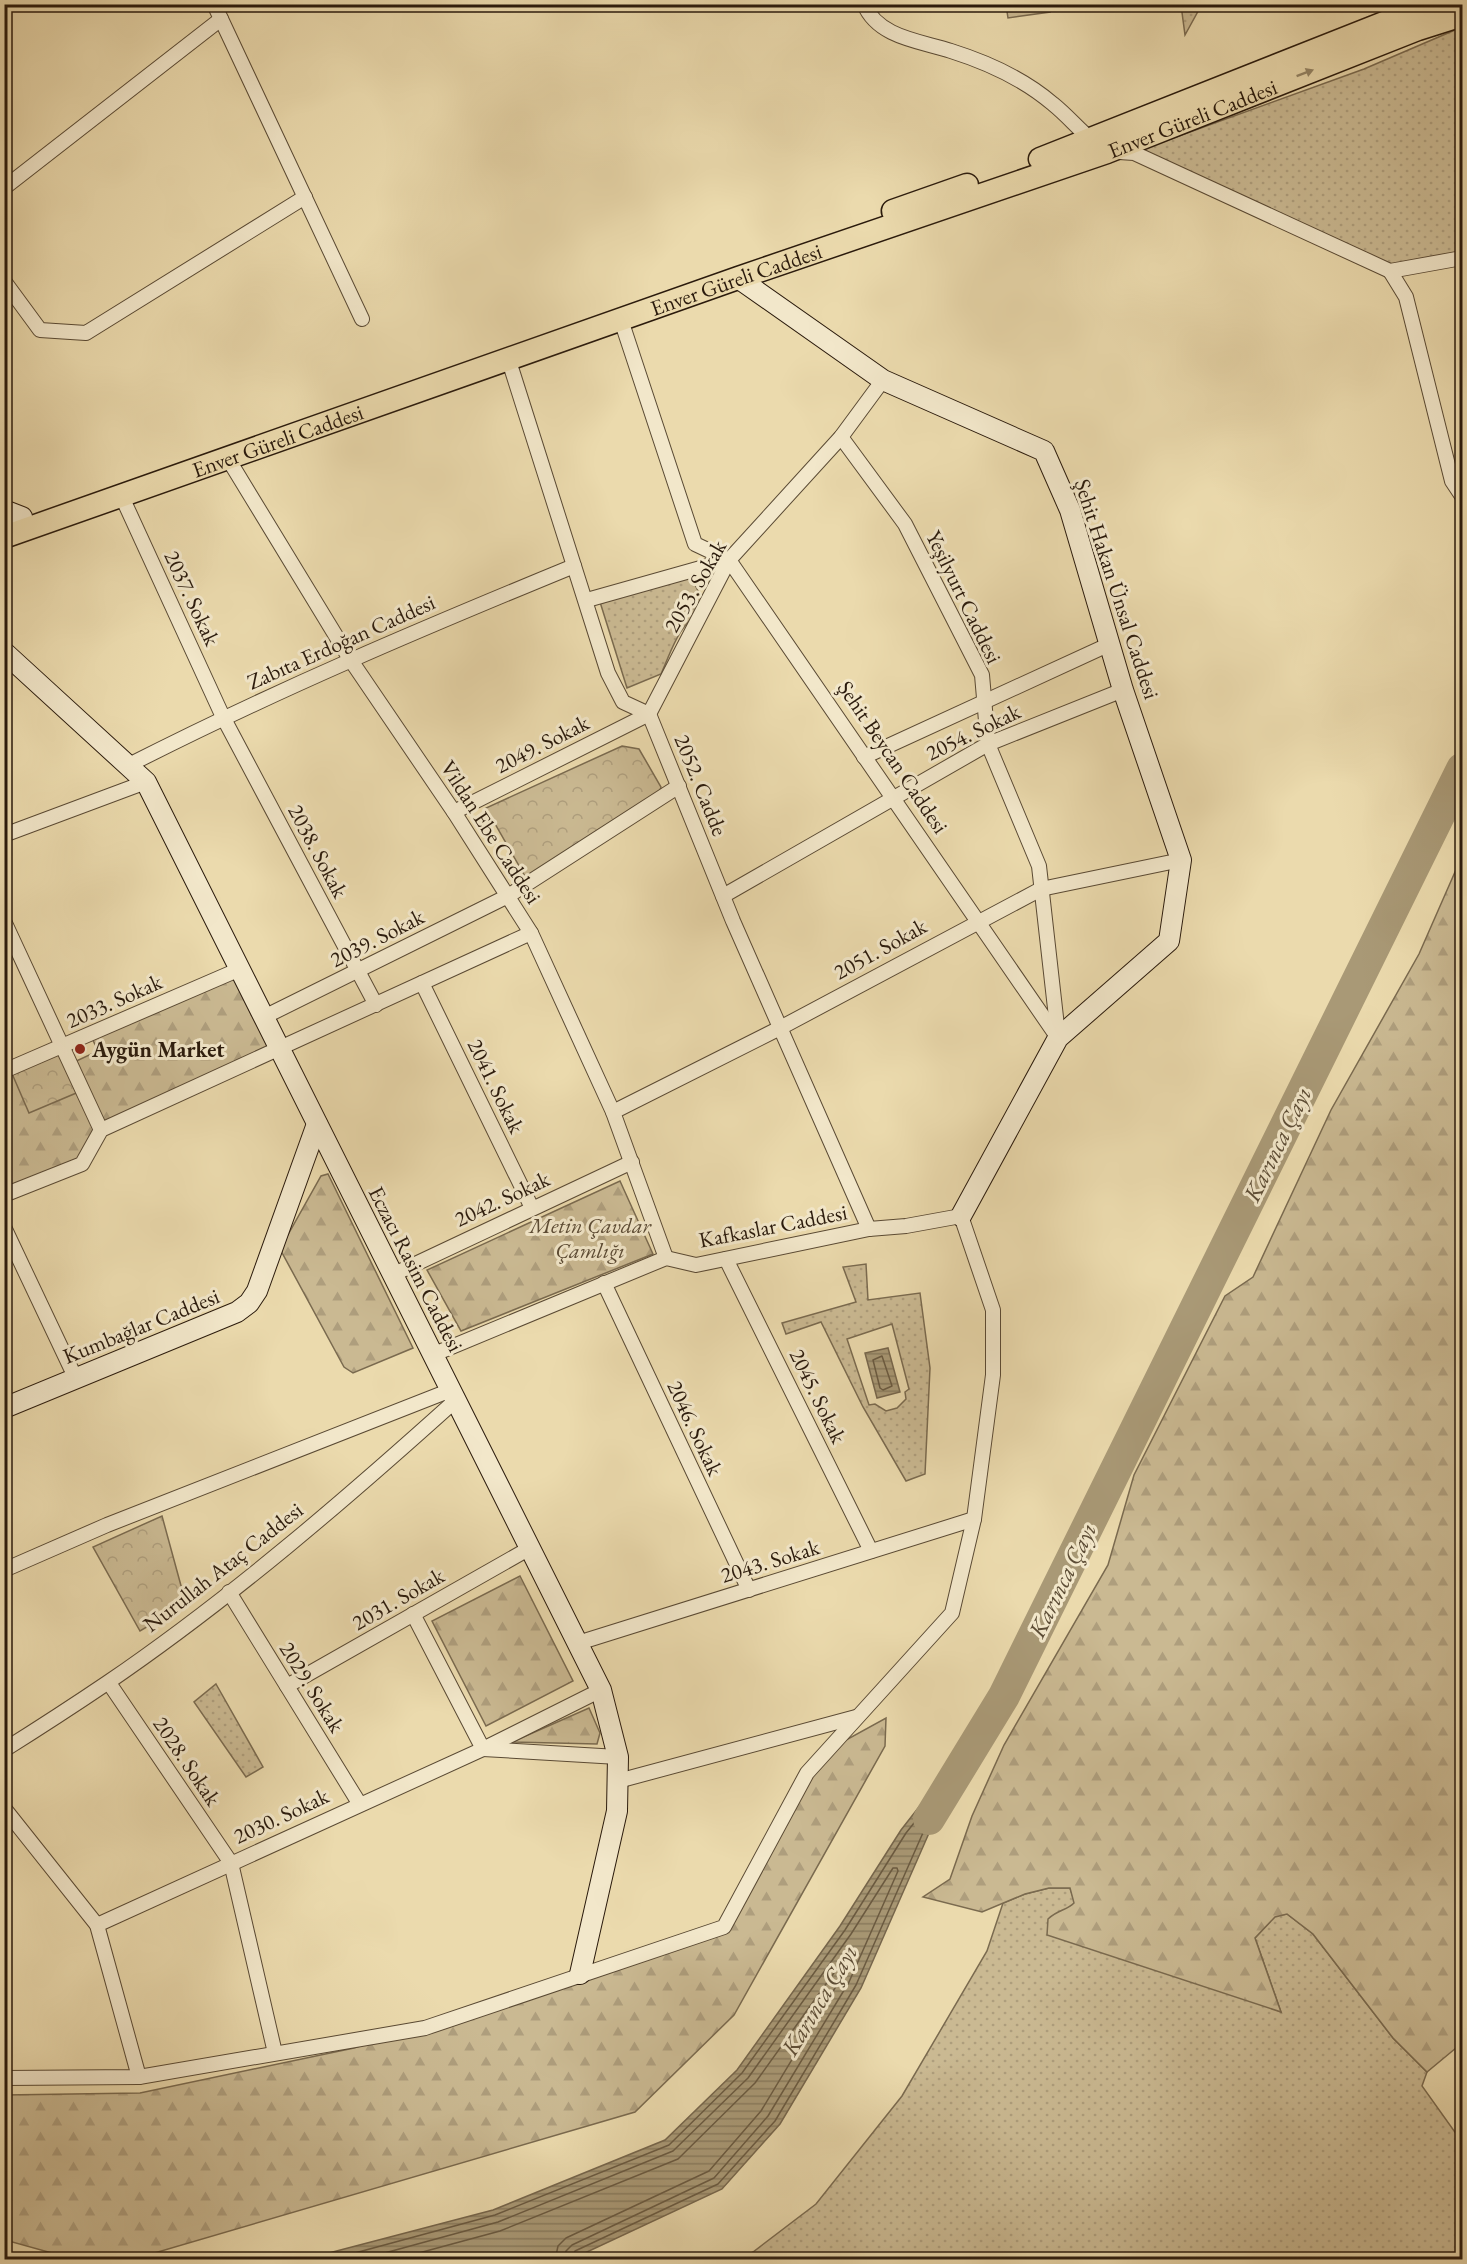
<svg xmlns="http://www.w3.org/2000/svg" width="1467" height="2264" font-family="'EB Garamond',serif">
<defs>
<pattern id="grass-dots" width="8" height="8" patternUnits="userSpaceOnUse" patternTransform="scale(1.5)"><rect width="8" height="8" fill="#cab992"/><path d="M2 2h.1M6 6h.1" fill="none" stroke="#ae9e7d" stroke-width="1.8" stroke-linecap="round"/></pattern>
<pattern id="forest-firs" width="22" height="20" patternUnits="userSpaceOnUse" patternTransform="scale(1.5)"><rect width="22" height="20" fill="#cab992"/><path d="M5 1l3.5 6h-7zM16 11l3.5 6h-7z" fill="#ae9e7d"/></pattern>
<pattern id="park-crowns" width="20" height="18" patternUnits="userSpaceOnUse" patternTransform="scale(1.5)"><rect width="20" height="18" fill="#cab992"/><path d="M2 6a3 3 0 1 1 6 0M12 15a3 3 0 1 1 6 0" fill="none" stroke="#ae9e7d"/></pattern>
<pattern id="water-rules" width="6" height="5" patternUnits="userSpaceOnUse" patternTransform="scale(1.5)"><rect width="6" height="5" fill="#a99976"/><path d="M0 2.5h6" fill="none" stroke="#8a7c5f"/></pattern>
</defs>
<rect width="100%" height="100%" fill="#ebdaad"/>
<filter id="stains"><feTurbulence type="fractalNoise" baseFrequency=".00333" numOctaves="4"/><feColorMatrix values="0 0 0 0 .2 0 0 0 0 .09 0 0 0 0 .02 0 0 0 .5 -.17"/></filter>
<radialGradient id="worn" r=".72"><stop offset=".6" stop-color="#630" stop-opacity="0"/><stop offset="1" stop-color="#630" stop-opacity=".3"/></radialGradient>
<!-- grass -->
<g fill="url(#grass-dots)" stroke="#7a6a4f" stroke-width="1.5" fill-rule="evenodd">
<path d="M 1181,5 L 1208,5 L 1201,6 L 1185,35 Z"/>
<path d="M 1462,27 L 1462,258 L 1390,271 L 1181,173 L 1143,149 L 1364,69 Z"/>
<path d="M 691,576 L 705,606 C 677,629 675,642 661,674 L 627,688 L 600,602 Z"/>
<path d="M 866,1264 L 868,1300 L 920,1293 L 930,1368 L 925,1474 L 906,1481 L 863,1407 L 821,1322 L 786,1334 L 782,1323 L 856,1302 L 843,1267 ZM 892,1324 L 909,1389 L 905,1392 L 906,1399 L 897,1408 L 886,1411 L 875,1404 L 869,1405 L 847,1339 Z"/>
<path d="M 216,1684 L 263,1767 L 246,1777 L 194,1702 Z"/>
<path d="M 1049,1888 L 1070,1888 L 1075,1903 L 1069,1909 L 1281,2012 L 1255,1938 L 1275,1916 L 1287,1914 L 1313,1934 L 1393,2038 L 1427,2072 L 1422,2086 L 1462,2142 L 1462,2259 L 739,2260 L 753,2252 L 816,2204 L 902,2096 L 987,1951 L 1003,1903 L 1025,1894 Z"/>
</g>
<!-- forest -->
<g fill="url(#forest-firs)" stroke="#7a6a4f" stroke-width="1.5">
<path d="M 1462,856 L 1462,2043 L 1427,2072 L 1393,2038 L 1313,1934 L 1287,1914 L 1275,1917 L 1255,1938 L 1281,2012 L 1047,1935 L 1048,1919 C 1059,1909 1066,1911 1074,1903 L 1070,1888 L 1049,1888 L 1025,1894 L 982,1912 L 923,1897 L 950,1879 L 972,1816 L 1004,1745 L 1108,1565 L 1134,1475 L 1225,1296 L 1253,1277 L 1331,1110 L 1419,954 Z"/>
<path d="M 240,969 L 281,1049 L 101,1130 L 82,1164 L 5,1195 L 5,1071 L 70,1064 L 98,1051 L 90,1034 Z"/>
<path d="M 328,1174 L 413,1348 L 353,1373 L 344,1367 L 280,1249 L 321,1176 Z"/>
<path d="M 620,1181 L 653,1254 L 461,1331 L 427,1270 Z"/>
<path d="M 520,1576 L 573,1681 L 486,1726 L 432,1621 Z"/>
<path d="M 589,1708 L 600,1733 L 597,1744 L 512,1742 Z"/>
<path d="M 886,1718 L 885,1746 L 734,2015 L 635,2112 L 134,2259 L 77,2260 L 5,2240 L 4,2095 L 140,2093 L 354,2048 L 583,1976 L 730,1925 L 815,1757 Z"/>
</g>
<!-- park -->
<g fill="url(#park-crowns)" stroke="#7a6a4f" stroke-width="1.5">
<path d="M 622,746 L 639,749 L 661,787 L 659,793 L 526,878 L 486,808 Z"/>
<path d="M 62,1046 L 81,1091 L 29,1113 L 10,1069 Z"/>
<path d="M 162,1516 L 186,1604 L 140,1631 L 93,1547 Z"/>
</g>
<!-- garden -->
<path fill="#cab992" stroke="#7a6a4f" stroke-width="1.5" d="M 1006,5 L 1049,5 L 1050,12 L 1008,18 Z"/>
<!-- water -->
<g fill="url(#water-rules)" stroke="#76664c" stroke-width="1.5">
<path d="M 888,1348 L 900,1392 L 877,1398 L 865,1353 Z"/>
<path d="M 951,1783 L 861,1988 L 780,2124 L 722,2189 L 572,2259 L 306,2259 L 493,2210 L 665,2140 L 737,2070 L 840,1926 L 901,1830 L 922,1803 Z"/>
</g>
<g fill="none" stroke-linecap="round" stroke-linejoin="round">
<!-- shore -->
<g stroke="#6a5a41" stroke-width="1.5">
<path d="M 882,1356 L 892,1386 L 883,1390 L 880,1388 L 873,1360 Z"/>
<path d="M 329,2260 L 495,2215 L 669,2145 L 742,2073 L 845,1930 L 906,1833 L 926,1808 L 932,1807 L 933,1810 L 856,1985 L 775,2121 L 718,2184 L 575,2251 L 571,2260"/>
<path d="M 359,2260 L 498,2222 L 673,2151 L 748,2078 L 851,1934 L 893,1868 L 897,1868 L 898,1871 L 849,1982 L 768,2116 L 714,2178 L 572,2245 L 566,2251 L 564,2260"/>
<path d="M 393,2260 L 500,2231 L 678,2159 L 755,2083 L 841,1963 L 846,1962 L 841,1978 L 761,2111 L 709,2171 L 566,2238 L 558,2246 L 555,2260"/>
</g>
<!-- river -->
<path stroke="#a99976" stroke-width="32" d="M 929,1819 L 1004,1696 L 1462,769"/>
<!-- street casing -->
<g stroke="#5a4a34" stroke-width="16">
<g id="street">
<path d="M 214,4 L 362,319"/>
<path d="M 864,4 C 878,38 921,41 951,51 C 986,62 1025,80 1053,104 C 1068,116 1079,130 1094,142"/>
<path d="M 1119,152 L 1134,153 L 1390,271 L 1462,258"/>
<path d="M 4,188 L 221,19"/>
<path d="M 1390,271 L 1406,297 L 1452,481 L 1462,496"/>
<path d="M 4,281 L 40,330 L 86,333 L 305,197"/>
<path d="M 621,320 L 695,544 L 729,560 L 1058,1038"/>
<path d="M 509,361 L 608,673 L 623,702 L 649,714 L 733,921 L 869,1229"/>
<path d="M 841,437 L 905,524 L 982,675 L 988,744 L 1039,866 L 1058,1035"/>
<path d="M 227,457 L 350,659 L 454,812 L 531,933 L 613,1112 L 666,1258"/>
<path d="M 122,497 L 223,717 L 376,1005"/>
<path d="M 587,600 L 729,560"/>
<path d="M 864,757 L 1110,644"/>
<path d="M 129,765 C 274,691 423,628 574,566"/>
<path d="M 454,812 L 649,714 L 729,560 L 841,437 L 883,380"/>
<path d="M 4,835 L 146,782"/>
<path d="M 723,896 L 988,744 L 1123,690"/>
<path d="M 4,921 L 101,1130"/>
<path d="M 422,983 L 532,1208"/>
<path d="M 264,1017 L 508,896 L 679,786"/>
<path d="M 4,1071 L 240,969"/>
<path d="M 613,1112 L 780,1028 L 1041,889 L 1181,860"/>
<path d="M 4,1195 L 82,1164 L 101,1130 L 531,933"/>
<path d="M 4,1227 L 76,1379"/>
<path d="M 726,1259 L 871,1551"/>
<path d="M 392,1275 L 632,1162"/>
<path d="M 604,1283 L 749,1590"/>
<path d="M 4,1570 L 107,1525 L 451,1390"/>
<path d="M 229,1592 L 359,1803"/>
<path d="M 413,1614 L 483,1749 L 618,1757"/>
<path d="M 578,1643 L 974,1519"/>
<path d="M 109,1683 L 231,1863 L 275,2053"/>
<path d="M 287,1686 L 530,1548"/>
<path d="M 4,1750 C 39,1728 73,1706 107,1683 C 230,1599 345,1500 456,1400"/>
<path d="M 618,1781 L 856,1717"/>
<path d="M 4,1808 L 97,1925 L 139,2077"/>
<path d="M 97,1925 L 483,1749 L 601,1690"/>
<path d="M 4,2078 L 139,2077 L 425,2028 L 724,1927 L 807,1773 L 952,1613 L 974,1519 L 993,1375 L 993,1310 L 961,1216 L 906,1226 L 869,1229 L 696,1265 L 666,1258 L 432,1355"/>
</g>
</g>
<!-- secondary casing -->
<g stroke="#2a1a0c" stroke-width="22">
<g id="secondary">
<path d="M 738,278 L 883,380 L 1044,451 L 1070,510 L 1123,690 L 1181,860 L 1169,941 L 1058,1038 L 961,1216"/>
<path d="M 4,510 L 22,517"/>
<path d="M 4,652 L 146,782 L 601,1690 L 618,1757 L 617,1811 L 580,1974"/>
<path d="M 4,1408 L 237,1312 L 249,1303 L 257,1291 L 317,1124"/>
</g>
</g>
<!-- primary casing -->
<g stroke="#2a1a0c" stroke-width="25">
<g id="primary">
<path d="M 1040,159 L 1432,4"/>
<path d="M 893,211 L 967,185"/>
<path id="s1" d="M 4,537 L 738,278 L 1107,152 L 1418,29 L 1462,15"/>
</g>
</g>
<!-- street -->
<use href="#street" stroke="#f2e7ca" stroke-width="14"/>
<!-- secondary -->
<use href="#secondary" stroke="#f2e7ca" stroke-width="20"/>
<!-- primary -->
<use href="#primary" stroke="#ebdaad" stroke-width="22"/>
</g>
<!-- one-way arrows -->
<defs><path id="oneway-solid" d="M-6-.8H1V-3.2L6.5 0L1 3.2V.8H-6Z" transform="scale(1.5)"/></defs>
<use fill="#948465" href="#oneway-solid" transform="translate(1305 73) rotate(-21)"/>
<!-- markers -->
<circle fill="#8f2418" stroke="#f2e7ca" stroke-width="2" cx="80" cy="1049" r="6"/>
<g text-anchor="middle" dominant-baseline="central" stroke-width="6" stroke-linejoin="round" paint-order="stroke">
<!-- street labels -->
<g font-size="22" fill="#2a1a0c" stroke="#f2e7ca">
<text stroke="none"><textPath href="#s1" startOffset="1260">Enver Güreli Caddesi</textPath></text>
<text stroke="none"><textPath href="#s1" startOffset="776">Enver Güreli Caddesi</textPath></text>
<text stroke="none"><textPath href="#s1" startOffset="290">Enver Güreli Caddesi</textPath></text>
<text transform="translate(695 586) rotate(-60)">2053. Sokak</text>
<text transform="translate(1117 589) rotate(72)">Şehit Hakan Ünsal Caddesi</text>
<text transform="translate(964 597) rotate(64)">Yeşilyurt Caddesi</text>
<text transform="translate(192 598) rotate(65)">2037. Sokak</text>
<text transform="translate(341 642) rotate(-24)">Zabıta Erdoğan Caddesi</text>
<text transform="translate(973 732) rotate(-26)">2054. Sokak</text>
<text transform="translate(542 744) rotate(-27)">2049. Sokak</text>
<text transform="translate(893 757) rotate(56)">Şehit Beycan Caddesi</text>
<text transform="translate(701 785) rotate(68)">2052. Cadde</text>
<text transform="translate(491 832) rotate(57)">Vildan Ebe Caddesi</text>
<text transform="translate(318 851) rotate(62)">2038. Sokak</text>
<text transform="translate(377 938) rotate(-27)">2039. Sokak</text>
<text transform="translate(880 949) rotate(-29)">2051. Sokak</text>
<text transform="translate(114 1001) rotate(-24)">2033. Sokak</text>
<text transform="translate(496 1086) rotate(64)">2041. Sokak</text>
<text transform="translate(502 1199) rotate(-25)">2042. Sokak</text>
<text transform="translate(773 1226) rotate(-11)">Kafkaslar Caddesi</text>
<text transform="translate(416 1269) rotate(63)">Eczacı Rasim Caddesi</text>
<text transform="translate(141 1326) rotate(-22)">Kumbağlar Caddesi</text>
<text transform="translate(818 1396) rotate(64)">2045. Sokak</text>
<text transform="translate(695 1428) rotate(65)">2046. Sokak</text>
<text transform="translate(770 1561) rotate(-17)">2043. Sokak</text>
<text transform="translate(223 1567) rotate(-38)">Nurullah Ataç Caddesi</text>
<text transform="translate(398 1599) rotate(-30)">2031. Sokak</text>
<text transform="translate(312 1687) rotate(58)">2029. Sokak</text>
<text transform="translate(187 1761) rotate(56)">2028. Sokak</text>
<text transform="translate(281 1816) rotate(-25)">2030. Sokak</text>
</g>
<!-- poi labels -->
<g font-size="22" font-weight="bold" fill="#2a1a0c" stroke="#f2e7ca" text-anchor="start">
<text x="92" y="1049">Aygün Market</text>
</g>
<!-- park labels -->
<g font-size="22" font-style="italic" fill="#5a4a34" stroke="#f2e7ca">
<text x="590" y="1225">Metin Çavdar<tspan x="590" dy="25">Çamlığı</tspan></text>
</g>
<!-- water labels -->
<g font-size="24" font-style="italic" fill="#5d4d36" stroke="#f2e7ca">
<text transform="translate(1277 1144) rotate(-64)">Karınca Çayı</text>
<text transform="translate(1062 1580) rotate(-64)">Karınca Çayı</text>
<text transform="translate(819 2000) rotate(-59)">Karınca Çayı</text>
</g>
</g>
<!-- margin -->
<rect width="1467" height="2264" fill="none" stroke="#ebdaad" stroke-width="24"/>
<rect x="6" y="6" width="1455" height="2252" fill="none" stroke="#2a1a0c" stroke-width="3"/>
<rect x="12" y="12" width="1443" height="2240" fill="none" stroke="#2a1a0c" stroke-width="1.5"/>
<rect width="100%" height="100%" filter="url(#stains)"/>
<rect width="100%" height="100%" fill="url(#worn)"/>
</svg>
